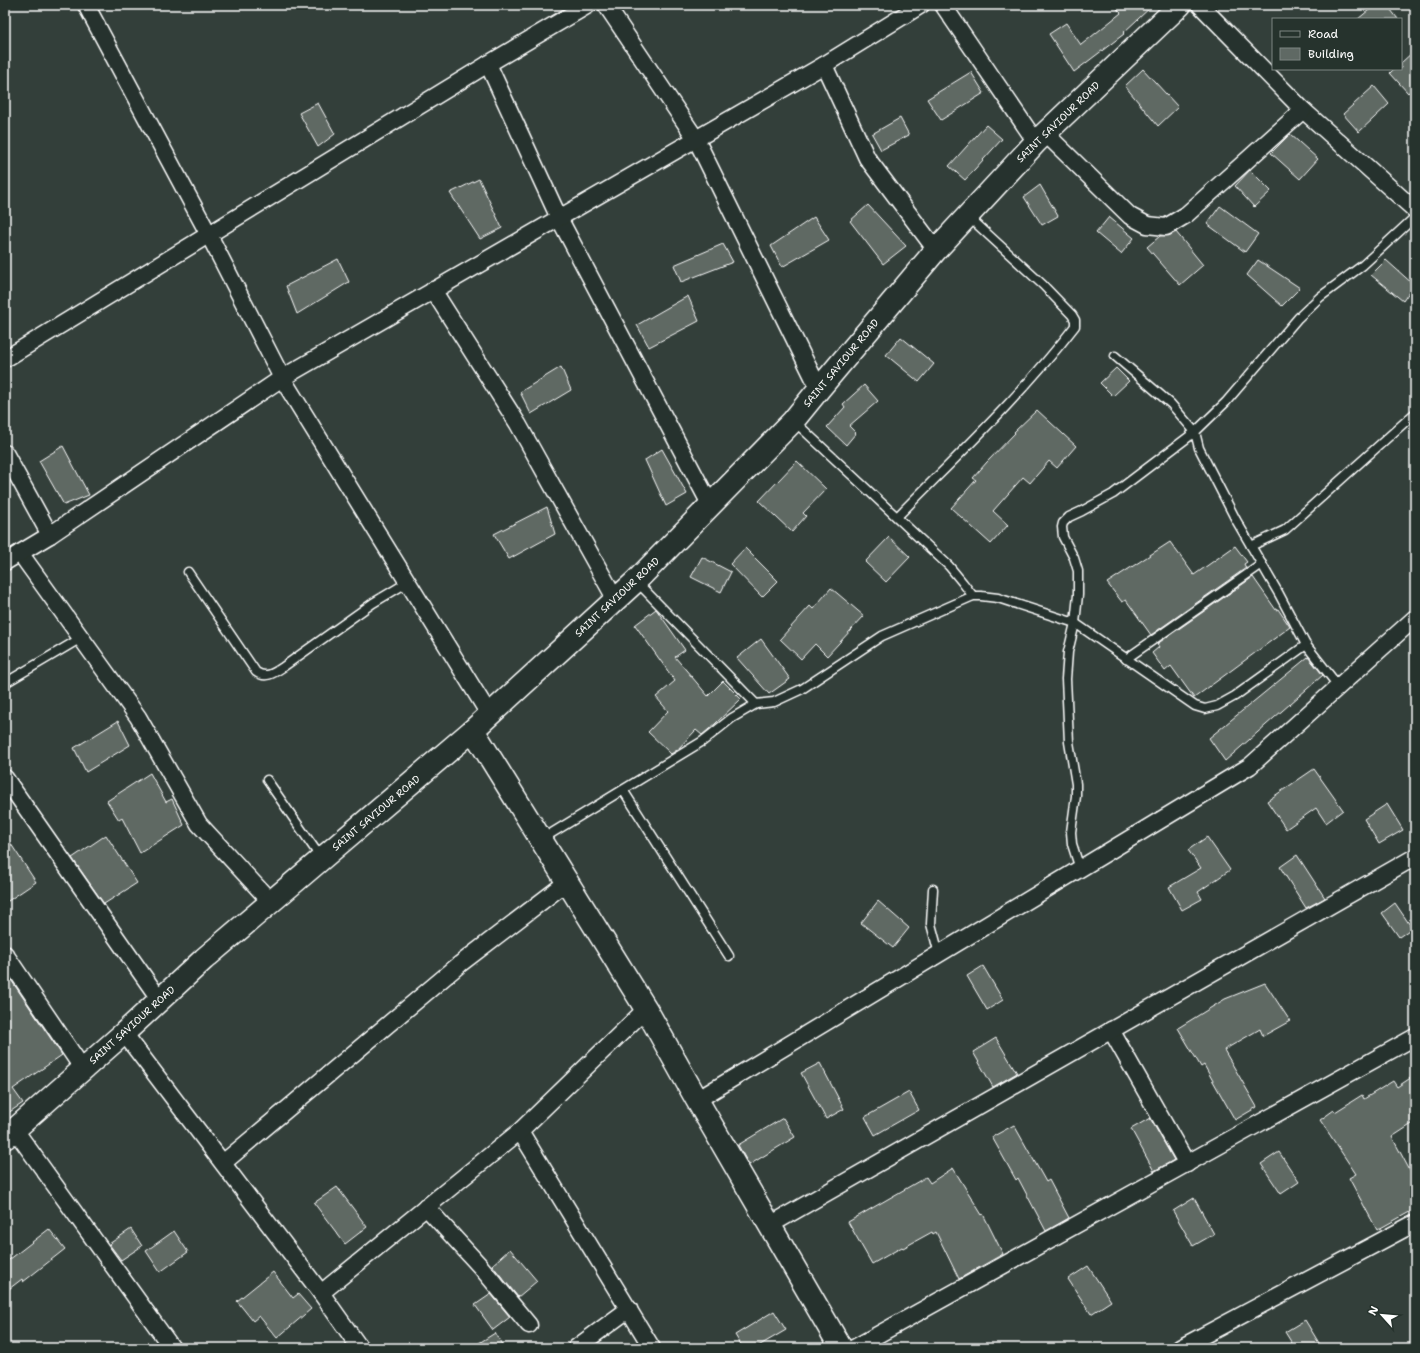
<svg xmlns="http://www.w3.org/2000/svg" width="1420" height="1353" font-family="'Shantell Sans',sans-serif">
<rect width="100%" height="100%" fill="#333f3a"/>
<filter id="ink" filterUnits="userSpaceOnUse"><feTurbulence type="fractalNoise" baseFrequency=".025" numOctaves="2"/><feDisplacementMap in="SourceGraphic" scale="8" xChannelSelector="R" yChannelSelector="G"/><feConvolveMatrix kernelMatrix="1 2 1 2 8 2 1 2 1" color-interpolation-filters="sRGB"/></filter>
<g filter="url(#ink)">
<!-- building -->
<g fill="#5f6964" stroke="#fff">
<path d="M 1113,5 L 1153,5 L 1123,33 L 1124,34 L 1074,72 L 1049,34 L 1066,23 L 1081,45 L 1121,13 Z"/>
<path d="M 1375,5 L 1387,5 L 1398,19 L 1358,19 Z"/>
<path d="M 1415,50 L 1415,87 L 1408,93 L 1390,73 L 1394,69 L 1401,69 L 1401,63 Z"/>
<path d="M 1143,69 L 1178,107 L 1158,126 L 1125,86 Z"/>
<path d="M 971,72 L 984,93 L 941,120 L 927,99 Z"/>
<path d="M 1374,86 L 1389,104 L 1359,132 L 1343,114 Z"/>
<path d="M 318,103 L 335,134 L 318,147 L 299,113 Z"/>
<path d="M 900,118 L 909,135 L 881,150 L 872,134 Z"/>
<path d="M 986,125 L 1002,139 L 965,180 L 949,166 Z"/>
<path d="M 1290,134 L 1318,159 L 1300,179 L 1271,153 Z"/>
<path d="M 1250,170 L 1271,191 L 1254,207 L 1235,186 Z"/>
<path d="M 479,179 L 502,228 L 480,239 L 450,193 Z"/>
<path d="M 1040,185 L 1058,216 L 1042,225 L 1024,197 Z"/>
<path d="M 868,205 L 906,246 L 883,264 L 850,221 Z"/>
<path d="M 1220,206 L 1258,234 L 1245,252 L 1207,224 Z"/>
<path d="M 814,217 L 829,240 L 782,267 L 771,246 Z"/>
<path d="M 1109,217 L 1134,238 L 1121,254 L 1096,233 Z"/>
<path d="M 1176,232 L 1203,265 L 1180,285 L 1147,247 L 1160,236 L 1170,235 Z"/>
<path d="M 723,244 L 733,262 L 681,282 L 674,265 Z"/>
<path d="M 338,259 L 349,282 L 297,314 L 286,286 Z"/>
<path d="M 1258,260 L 1300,288 L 1282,306 L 1247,275 Z"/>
<path d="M 1386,260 L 1414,285 L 1403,301 L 1371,275 Z"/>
<path d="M 688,296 L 699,321 L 649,347 L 637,325 Z"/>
<path d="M 901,337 L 934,364 L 919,382 L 886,355 Z"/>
<path d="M 561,367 L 571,390 L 531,414 L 520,392 Z"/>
<path d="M 1116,368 L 1129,381 L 1113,396 L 1100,383 Z"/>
<path d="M 864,385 L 878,401 L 849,426 L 856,433 L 846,445 L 827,427 L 845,407 L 843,404 Z"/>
<path d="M 1037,410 L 1076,446 L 1057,468 L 1049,461 L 1030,483 L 1023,477 L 993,511 L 1008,525 L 991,544 L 951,508 L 976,480 L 973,478 L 987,462 L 1015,433 L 1014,432 Z"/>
<path d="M 63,446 L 89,495 L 64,505 L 39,461 Z"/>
<path d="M 662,449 L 687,494 L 666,506 L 645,460 Z"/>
<path d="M 797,461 L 826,489 L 803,513 L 806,516 L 792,532 L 759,501 Z"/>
<path d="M 547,507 L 555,534 L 509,559 L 494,534 Z"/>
<path d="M 889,537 L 910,557 L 886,582 L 865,562 Z"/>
<path d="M 1170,542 L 1194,575 L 1235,546 L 1247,562 L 1244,564 L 1246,568 L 1151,635 L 1126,600 L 1122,602 L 1107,583 Z"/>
<path d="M 745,548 L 778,581 L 762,597 L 730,564 Z"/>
<path d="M 702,557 L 731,572 L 721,592 L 691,577 Z"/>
<path d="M 1253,577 L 1276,610 L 1278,609 L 1290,627 L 1194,698 L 1171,666 L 1165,671 L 1152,653 L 1159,647 L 1157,644 Z"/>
<path d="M 831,588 L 864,616 L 827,656 L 815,644 L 801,659 L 780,639 L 810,606 L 813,609 Z"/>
<path d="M 656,609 L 685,650 L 675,657 L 708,696 L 723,681 L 741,699 L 715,724 L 702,735 L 696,730 L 677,750 L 671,754 L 648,732 L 668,711 L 656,697 L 675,681 L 635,625 Z"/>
<path d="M 761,639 L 790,679 L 769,694 L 737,658 Z"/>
<path d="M 1308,657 L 1323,675 L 1225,761 L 1209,738 Z"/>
<path d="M 118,721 L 130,745 L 86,772 L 74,748 Z"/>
<path d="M 1314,769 L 1343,810 L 1326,823 L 1316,808 L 1286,829 L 1267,801 Z"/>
<path d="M 150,773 L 166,802 L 172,799 L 184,825 L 140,853 L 122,818 L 119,820 L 107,801 Z"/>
<path d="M 1387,804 L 1403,830 L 1379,844 L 1364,819 Z"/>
<path d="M 5,835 L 36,882 L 5,903 Z"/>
<path d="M 106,835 L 137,883 L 104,904 L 72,858 Z"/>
<path d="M 1207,837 L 1230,870 L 1198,892 L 1202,899 L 1182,910 L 1169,887 L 1201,868 L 1188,850 Z"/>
<path d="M 1297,855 L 1325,898 L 1306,908 L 1280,867 Z"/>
<path d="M 878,901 L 909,928 L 893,948 L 861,923 Z"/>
<path d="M 1395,903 L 1412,928 L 1399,937 L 1382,913 Z"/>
<path d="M 983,966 L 1003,1000 L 987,1010 L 967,976 Z"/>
<path d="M 5,971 L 62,1055 L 13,1089 L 23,1103 L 5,1115 Z"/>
<path d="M 1265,983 L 1290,1021 L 1263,1036 L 1260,1029 L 1224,1050 L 1257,1107 L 1235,1120 L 1204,1065 L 1201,1067 L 1178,1028 L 1225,999 Z"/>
<path d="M 996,1038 L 1017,1073 L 993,1087 L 973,1052 Z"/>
<path d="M 820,1063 L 844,1109 L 826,1119 L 801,1073 Z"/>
<path d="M 1415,1075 L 1415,1122 L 1392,1137 L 1415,1180 L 1415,1209 L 1377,1230 L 1349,1178 L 1356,1174 L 1320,1120 L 1334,1110 L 1335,1112 L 1362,1095 L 1364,1099 L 1393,1081 L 1397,1087 Z"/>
<path d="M 909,1092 L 919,1110 L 875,1135 L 865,1117 Z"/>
<path d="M 783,1118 L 795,1137 L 749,1165 L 738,1145 Z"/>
<path d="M 1150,1118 L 1174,1160 L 1154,1171 L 1131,1129 Z"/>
<path d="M 1014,1125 L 1046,1182 L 1049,1180 L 1069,1218 L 1046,1231 L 1018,1178 L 1016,1180 L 992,1137 Z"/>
<path d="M 1279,1152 L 1299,1182 L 1281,1194 L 1261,1164 Z"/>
<path d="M 953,1168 L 982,1215 L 983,1214 L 1003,1254 L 959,1279 L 936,1232 L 933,1234 L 932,1232 L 903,1248 L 902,1247 L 872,1264 L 848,1222 L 926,1177 L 930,1183 Z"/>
<path d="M 337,1187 L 367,1227 L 345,1244 L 314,1203 Z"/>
<path d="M 1194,1198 L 1214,1234 L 1193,1246 L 1173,1211 Z"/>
<path d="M 49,1229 L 65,1249 L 23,1282 L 22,1279 L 5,1292 L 5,1263 Z"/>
<path d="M 131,1229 L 142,1246 L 121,1260 L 109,1244 Z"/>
<path d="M 174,1231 L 188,1252 L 160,1272 L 146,1251 Z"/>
<path d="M 510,1249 L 537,1281 L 518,1297 L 492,1265 Z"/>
<path d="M 1088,1266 L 1111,1301 L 1091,1314 L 1068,1279 Z"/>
<path d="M 273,1272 L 293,1298 L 298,1294 L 311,1309 L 277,1338 L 259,1316 L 253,1321 L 237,1301 Z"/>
<path d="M 491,1294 L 510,1317 L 493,1330 L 475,1305 Z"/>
<path d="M 774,1311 L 786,1330 L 755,1348 L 743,1348 L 735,1335 Z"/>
<path d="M 1305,1320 L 1322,1348 L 1295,1348 L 1285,1332 Z"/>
<path d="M 495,1333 L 504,1348 L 471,1348 Z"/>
</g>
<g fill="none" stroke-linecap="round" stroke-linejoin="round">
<!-- lane casing -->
<g stroke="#fff" stroke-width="11">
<g id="lane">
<path d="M 1115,356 L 1171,404 L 1195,432 L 1199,448 L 1236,520 L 1279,594 L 1306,645 L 1339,687"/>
<path d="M 794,421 L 949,566 L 963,583 L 973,596"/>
<path d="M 897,517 C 958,455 1022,395 1075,326 L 1075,320 L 1072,315 L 1043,285 L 969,217"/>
<path d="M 1251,546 L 1285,530 L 1415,413"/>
<path d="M 188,572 L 256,672 C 266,679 274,673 283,667 L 373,603 L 408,582"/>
<path d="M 636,581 L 756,704"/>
<path d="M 1126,659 L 1262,564"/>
<path d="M 5,683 L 81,638"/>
<path d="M 267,780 L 321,858"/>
<path d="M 623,790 L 729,956"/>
<path d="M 542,839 L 703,741 L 732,718 L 756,704 L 774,702 L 802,689 L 882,636 L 973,596 L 981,596 L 998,598 L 1075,623 L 1195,706 L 1205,709 L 1217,706 L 1235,696 L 1306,645"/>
<path d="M 1080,869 L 1072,844 L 1071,832 L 1076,796 L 1076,784 L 1069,742 L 1066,679 L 1068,652 L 1075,623 L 1078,595 L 1078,571 L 1074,558 L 1063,537 L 1062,527 L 1063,523 L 1069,517 L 1082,511 L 1113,494 L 1195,432 L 1226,402 L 1298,318 L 1320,297 L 1363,265 L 1415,217"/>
<path d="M 933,889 L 931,924 L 939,954"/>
</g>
</g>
<!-- street casing -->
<g stroke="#fff" stroke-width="19">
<g id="street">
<path d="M 86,5 L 209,235 L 282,378 L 489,714"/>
<path d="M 606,5 L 696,139 L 819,389"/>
<path d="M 943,5 L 1036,142"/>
<path d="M 1200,5 L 1303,110 L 1415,210"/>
<path d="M 488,64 L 559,218 L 711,506"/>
<path d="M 824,65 L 867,158 L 936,250"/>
<path d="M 1045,133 L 1130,216 L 1147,225 L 1166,227 L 1186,215 L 1303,110"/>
<path d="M 433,290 L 518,424 L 616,600"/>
<path d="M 5,359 L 488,64 L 588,5"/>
<path d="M 5,453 L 50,535"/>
<path d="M 20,553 L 138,717 L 199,824 L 271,902"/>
<path d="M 5,562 L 50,535 L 282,378 L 824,65 L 921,5"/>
<path d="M 5,778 L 160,1000"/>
<path d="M 5,954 L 83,1069"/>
<path d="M 1111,1030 L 1187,1164"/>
<path d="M 124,1033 L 321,1293 L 360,1348"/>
<path d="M 697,1100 L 1250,766 L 1415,618"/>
<path d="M 15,1130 L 172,1348"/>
<path d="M 520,1131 L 652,1348"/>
<path d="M 223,1163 L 460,964 L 567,882"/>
<path d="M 426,1207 L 480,1266 L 529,1325"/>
<path d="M 770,1225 L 1415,857"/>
<path d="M 321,1293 L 520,1131 L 646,1009"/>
<path d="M 576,1348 L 629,1309"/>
<path d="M 854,1348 L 1415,1037"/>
<path d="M 1180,1348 L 1415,1223"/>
</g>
</g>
<!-- secondary casing -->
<g stroke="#fff" stroke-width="25">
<g id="secondary">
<path d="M 473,730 L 646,1009 L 697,1100 L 841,1348"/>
<path d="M 5,1138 L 124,1033 L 204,959 L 473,730 L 636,581 L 793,421 L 819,389 L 936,250 L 1036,142 L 1180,5"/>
</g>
</g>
<!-- lane -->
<use href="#lane" stroke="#26332d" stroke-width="8"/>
<!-- street -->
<use href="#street" stroke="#26332d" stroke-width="16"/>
<!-- secondary -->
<use href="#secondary" stroke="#26332d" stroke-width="22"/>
</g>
</g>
<g text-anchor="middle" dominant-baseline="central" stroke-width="3" stroke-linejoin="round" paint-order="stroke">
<!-- street labels -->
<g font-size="10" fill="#fff" stroke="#26332d">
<text transform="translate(1058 122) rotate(-44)">SAINT SAVIOUR ROAD</text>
<text transform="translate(841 363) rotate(-50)">SAINT SAVIOUR ROAD</text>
<text transform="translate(617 597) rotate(-43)">SAINT SAVIOUR ROAD</text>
<text transform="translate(376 813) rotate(-40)">SAINT SAVIOUR ROAD</text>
<text transform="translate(132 1025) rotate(-42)">SAINT SAVIOUR ROAD</text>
</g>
</g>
<!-- margin -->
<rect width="1420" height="1353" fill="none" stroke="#26332d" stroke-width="20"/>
<rect x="10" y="10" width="1400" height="1333" fill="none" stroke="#fff" stroke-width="1.5" filter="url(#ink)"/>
<!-- legend -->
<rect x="1272" y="18" width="130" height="52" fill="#26332d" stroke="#7d8581"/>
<rect x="1280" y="31" width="20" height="6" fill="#26332d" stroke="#7d8581"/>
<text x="1308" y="38" font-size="12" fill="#ffffff">Road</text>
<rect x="1280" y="48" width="20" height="12" fill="#5f6964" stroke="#7d8581"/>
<text x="1308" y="58" font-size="12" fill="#ffffff">Building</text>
<!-- north arrow -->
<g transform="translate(1382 1315) rotate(297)" stroke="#26332d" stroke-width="3" paint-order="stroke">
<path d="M0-3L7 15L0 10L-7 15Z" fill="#ffffff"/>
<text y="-6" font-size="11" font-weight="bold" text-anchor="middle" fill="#ffffff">N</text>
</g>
</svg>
